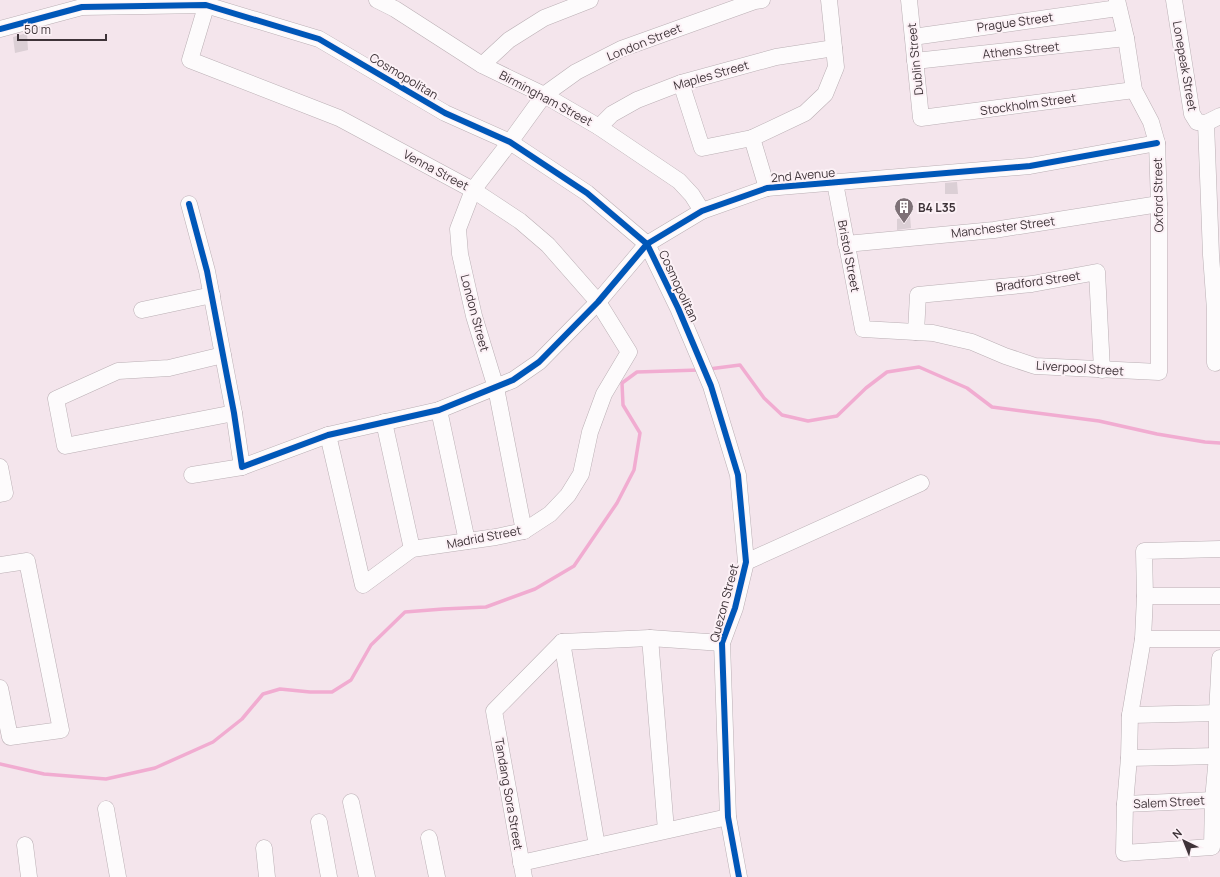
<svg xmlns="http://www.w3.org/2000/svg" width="1220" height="877" font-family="Manrope,sans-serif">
<rect width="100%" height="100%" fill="#f4e5ec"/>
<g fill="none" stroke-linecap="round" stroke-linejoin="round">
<!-- stream -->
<g stroke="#f1acd1" stroke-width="3.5">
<path d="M 709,369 L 740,365 L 764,398 L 782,415 L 808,421 L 837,416 L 866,388 L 887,372 L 919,367 L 967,388 L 992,407 L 1099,421 L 1157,434 L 1205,442 L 1220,443"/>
<path d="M 0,764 L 44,774 L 106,779 L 155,768 L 213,742 L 242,719 L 263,694 L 280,689 L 310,692 L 332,692 L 351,680 L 371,645 L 405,612 L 443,609 L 486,607 L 535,589 L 574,566 L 617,503 L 634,470 L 640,433 L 623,405 L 622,383 L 637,372 L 699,370"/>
</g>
</g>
<!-- building -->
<g fill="#dbcfd5">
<path d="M 27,33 L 28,50 L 15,53 L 13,37 Z"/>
<path d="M 957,182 L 958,194 L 945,194 L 945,183 Z"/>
<path d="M 910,216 L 911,228 L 897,230 L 897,219 Z"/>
</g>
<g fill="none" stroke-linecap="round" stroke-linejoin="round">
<!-- minor casing -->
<g stroke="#baafb4" stroke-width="17">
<g id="minor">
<path d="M 208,0 L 190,60 L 339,118 L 473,190 L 520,221 L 548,245 L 598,302 L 629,352 L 604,394 L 590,432 L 581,474 L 568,495 L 550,514 L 524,531 L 496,537 L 412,549 L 363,585 L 328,435"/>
<path d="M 377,0 L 395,9 L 482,65 L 544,95 L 599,127 L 679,181 L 692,195 L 702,211"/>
<path d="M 909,0 L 921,118 L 1134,90"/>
<path d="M 1174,0 L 1192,114 L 1197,122 L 1206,123"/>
<path d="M 0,29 L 82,7 L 206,5 L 319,39 L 445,113 L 510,142 L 587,193 L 647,244 L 678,308 L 711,386 L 738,475 L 746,562 L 735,608 L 722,643 L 728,817 L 739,877"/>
<path d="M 913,37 L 1118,8"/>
<path d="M 915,61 L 1126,38"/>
<path d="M 482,65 L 509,40 L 544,18 L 590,0"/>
<path d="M 681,83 L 702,148 L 752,138 L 805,113 L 825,94 L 836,67 L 829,0"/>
<path d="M 1206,123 L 1211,255 L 1215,310 L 1215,363"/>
<path d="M 1206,123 L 1220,116"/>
<path d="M 599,127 L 612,114 L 637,100 L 681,83 L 776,57 L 834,48"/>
<path d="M 752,138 L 767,188"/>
<path d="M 835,183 L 863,329 L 933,333 L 972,342 L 1005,356 L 1035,366 L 1159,372 L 1159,204 L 1157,143 L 1151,122 L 1134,90 L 1126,38 L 1117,0"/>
<path d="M 189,204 L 207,271 L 234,413 L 242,467 L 328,435 L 439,410 L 513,380 L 539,362 L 598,302 L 647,244 L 702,211 L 767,188 L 1030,166 L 1157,143"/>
<path d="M 846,244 L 994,230 L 1159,204"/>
<path d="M 142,310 L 212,295"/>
<path d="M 916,332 L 918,295 L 1032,284 L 1097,272 L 1102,370"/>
<path d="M 223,355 L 169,368 L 118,371 L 56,399 L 65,446 L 234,413"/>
<path d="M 439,410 L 467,541"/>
<path d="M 384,422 L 412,549"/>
<path d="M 0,467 L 5,493 L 0,494"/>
<path d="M 192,475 L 242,467"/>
<path d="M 524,531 L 496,388 L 474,316 L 460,254 L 458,229 L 473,190 L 510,142 L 544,95 L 576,72 L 621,49 L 755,1 L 762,0"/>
<path d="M 1220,549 L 1144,551 L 1145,596 L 1143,639 L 1130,715 L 1129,758 L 1125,804 L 1124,853 L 1212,847 L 1213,800 L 1217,756 L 1217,713 L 1220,658"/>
<path d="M 746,562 L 921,483"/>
<path d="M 0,565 L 27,561 L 61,730 L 10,737 L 0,688"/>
<path d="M 1145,596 L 1220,596"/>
<path d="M 650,638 L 666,830"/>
<path d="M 1143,639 L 1220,639"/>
<path d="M 562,642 L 597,846"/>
<path d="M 1130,715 L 1220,713"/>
<path d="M 1129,758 L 1217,756"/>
<path d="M 351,802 L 367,877"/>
<path d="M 1125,804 L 1213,800"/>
<path d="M 106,809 L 118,877"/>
<path d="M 319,822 L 329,877"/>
<path d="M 429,838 L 437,877"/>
<path d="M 25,845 L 29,877"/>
<path d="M 264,848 L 267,877"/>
<path d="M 521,863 L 728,817"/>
<path d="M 524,877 L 494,711 L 562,642 L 650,638 L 722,643"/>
</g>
</g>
<!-- minor -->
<use href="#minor" stroke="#fdfbfc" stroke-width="16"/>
<!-- cycleway casing -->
<g stroke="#fcf1f6" stroke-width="8">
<g id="cycleway">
<path d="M 0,29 L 82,7 L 206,5 L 319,39 L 445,113 L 510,142 L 587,193 L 647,244 L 678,308 L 711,386 L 738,475 L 746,562 L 735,608 L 722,643 L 728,817 L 739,877"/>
<path d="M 189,204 L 207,271 L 234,413 L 242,467 L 328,435 L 439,410 L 513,380 L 539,362 L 598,302 L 647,244 L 702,211 L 767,188 L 1030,166 L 1157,143"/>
</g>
</g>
<!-- cycleway -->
<use href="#cycleway" stroke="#0057b8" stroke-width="6"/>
</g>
<!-- icons -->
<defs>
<g id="building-pin" transform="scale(1)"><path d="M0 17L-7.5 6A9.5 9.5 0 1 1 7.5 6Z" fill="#7e7177" stroke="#fcf1f6"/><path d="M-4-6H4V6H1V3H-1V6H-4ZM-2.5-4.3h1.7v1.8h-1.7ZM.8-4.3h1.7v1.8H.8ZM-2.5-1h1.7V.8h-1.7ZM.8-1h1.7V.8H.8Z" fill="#fff"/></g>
</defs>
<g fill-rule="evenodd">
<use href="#building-pin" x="904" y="207"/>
</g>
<g text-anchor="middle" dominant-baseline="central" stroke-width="4" stroke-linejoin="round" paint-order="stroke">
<!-- street labels -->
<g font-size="12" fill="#3e3338" stroke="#fcf1f6">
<text transform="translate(1015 22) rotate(-8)">Prague Street</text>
<text transform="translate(644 42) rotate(-22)">London Street</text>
<text transform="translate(1021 50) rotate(-6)">Athens Street</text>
<text transform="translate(915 59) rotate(-96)">Dublin Street</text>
<text transform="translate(1185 66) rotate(80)">Lonepeak Street</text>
<text transform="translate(711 75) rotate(-16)">Maples Street</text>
<text transform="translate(404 76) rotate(31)">Cosmopolitan</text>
<text transform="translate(546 98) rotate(28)">Birmingham Street</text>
<text transform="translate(1028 104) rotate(-8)">Stockholm Street</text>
<text transform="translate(436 170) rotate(28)">Venna Street</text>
<text transform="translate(803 175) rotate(-5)">2nd Avenue</text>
<text transform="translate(1158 195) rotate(-91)">Oxford Street</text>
<text transform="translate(1003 227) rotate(-7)">Manchester Street</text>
<text transform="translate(849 256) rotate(79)">Bristol Street</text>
<text transform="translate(1038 281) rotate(-8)">Bradford Street</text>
<text transform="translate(679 286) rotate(65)">Cosmopolitan</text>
<text transform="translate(475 313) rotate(75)">London Street</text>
<text transform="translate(1080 368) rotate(4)">Liverpool Street</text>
<text transform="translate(484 537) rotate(-11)">Madrid Street</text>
<text transform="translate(724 603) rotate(-75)">Quezon Street</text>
<text transform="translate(509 794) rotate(80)">Tandang Sora Street</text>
<text transform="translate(1169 802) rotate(-3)">Salem Street</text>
</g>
<!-- poi labels -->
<g font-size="12" font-weight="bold" fill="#3e3338" stroke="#fcf1f6" text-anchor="start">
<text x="918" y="207">B4 L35</text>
</g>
</g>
<!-- north arrow -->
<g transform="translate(1184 841) rotate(317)" stroke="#fcf1f6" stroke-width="3" paint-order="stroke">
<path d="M0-3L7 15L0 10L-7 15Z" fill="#3e3338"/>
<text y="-6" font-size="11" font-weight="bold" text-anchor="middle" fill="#3e3338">N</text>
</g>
<!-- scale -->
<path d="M18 34v6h88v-6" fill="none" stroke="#3e3338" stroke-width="2"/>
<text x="24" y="34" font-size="12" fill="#3e3338" stroke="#fcf1f6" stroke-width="3" paint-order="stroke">50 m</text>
</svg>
